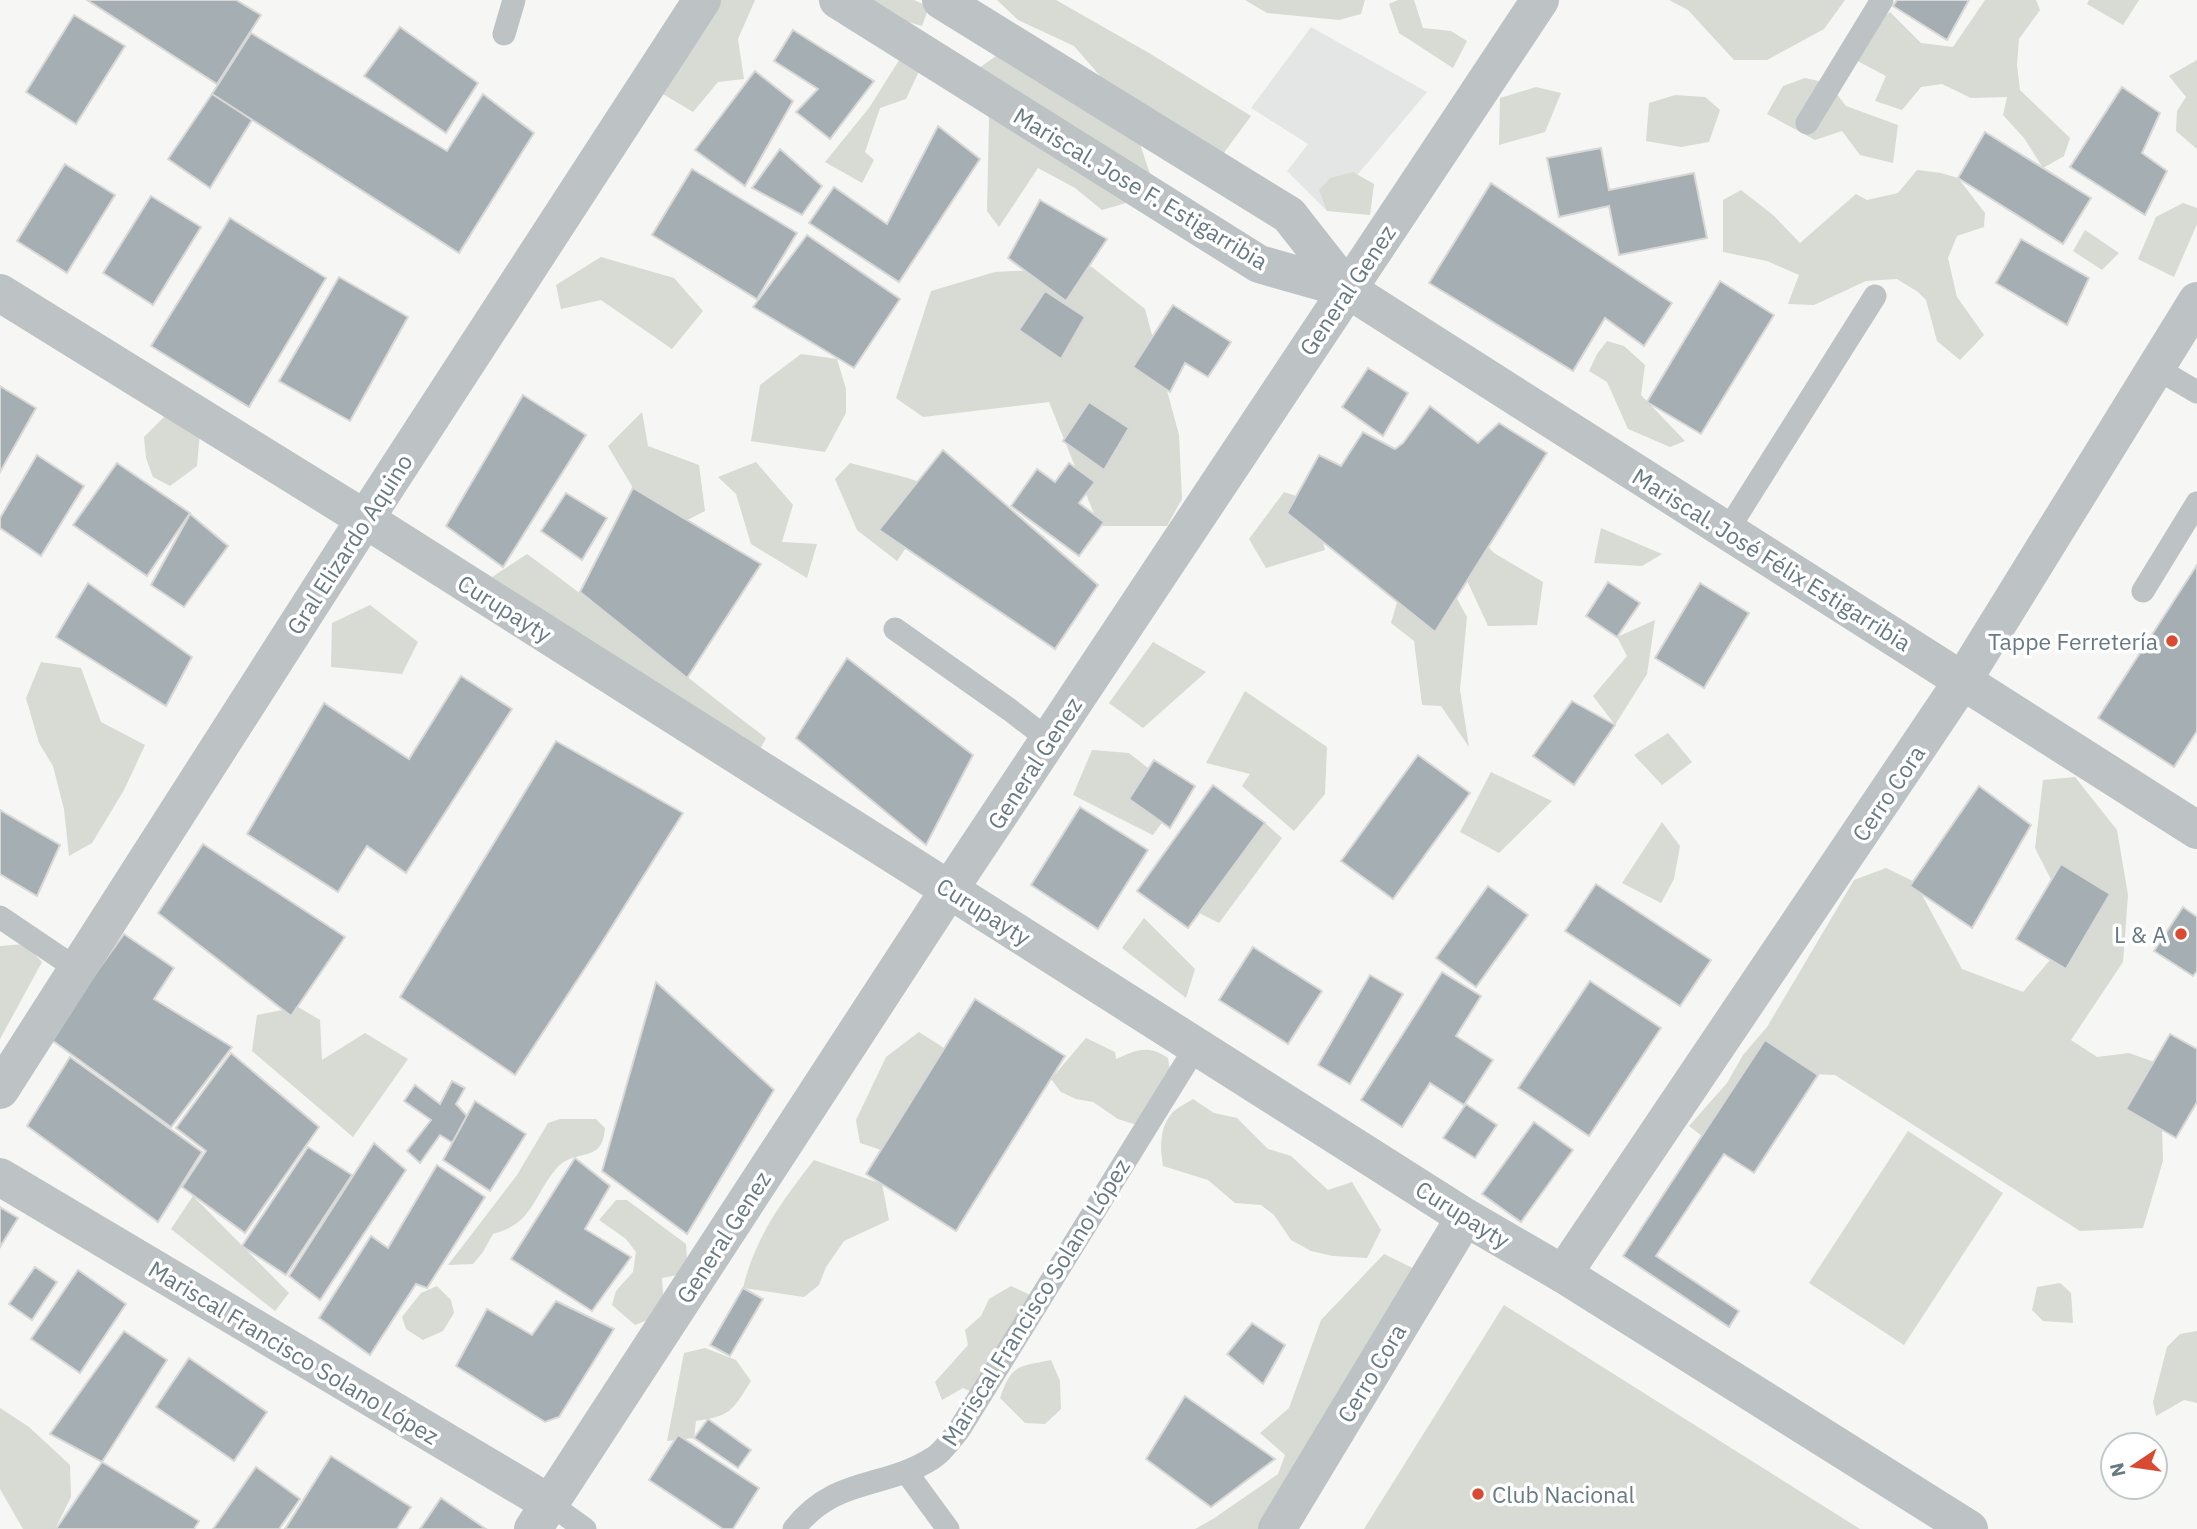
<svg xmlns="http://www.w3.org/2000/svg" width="2197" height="1529" font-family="'IBM Plex Sans',sans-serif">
<rect width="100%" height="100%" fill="#f6f6f4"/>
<!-- built -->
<path fill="#e4e6e5" d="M 1311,27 L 1427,92 L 1327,211 L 1287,171 L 1308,144 L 1251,108 Z"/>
<!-- green -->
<g fill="#d7dbd3">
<path d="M 717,0 L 755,0 L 738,39 L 744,79 L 718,82 L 693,112 L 663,94 Z"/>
<path d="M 872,0 L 914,0 L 929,7 L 922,26 L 888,16 Z"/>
<path d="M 997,0 L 1056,0 L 1149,53 L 1251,116 L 1223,154 L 1101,77 L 1074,46 L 1018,20 Z"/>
<path d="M 1245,0 L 1365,0 L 1361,14 L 1339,20 L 1267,13 Z"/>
<path d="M 1398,0 L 1414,0 L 1423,28 L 1451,31 L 1467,41 L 1453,68 L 1399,33 L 1389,4 Z"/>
<path d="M 1669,0 L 1845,0 L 1824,29 L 1767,60 L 1734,60 L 1688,10 Z"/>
<path d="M 1985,0 L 2036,0 L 2040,10 L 2019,39 L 2017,65 L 2020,90 L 2070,138 L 2064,156 L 2043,168 L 2024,138 L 2003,115 L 2007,97 L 1971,98 L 1942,84 L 1921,87 L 1902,110 L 1875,101 L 1886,76 L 1850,57 L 1868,28 L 1890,12 L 1921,43 L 1953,47 Z"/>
<path d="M 2089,0 L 2139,0 L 2123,25 L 2087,4 Z"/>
<path d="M 903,54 L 920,69 L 906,99 L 880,108 L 865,152 L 874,160 L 862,183 L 825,162 L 869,108 Z"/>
<path d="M 996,56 L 1140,144 L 1150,174 L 1133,201 L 1102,210 L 1075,188 L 1038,168 L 999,227 L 987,211 L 989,118 L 969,75 Z"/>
<path d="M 2197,60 L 2197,149 L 2176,131 L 2177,111 L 2186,97 L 2169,76 Z"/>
<path d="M 1805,78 L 1828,83 L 1846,106 L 1898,125 L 1893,163 L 1860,155 L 1842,131 L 1815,140 L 1767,114 L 1783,86 Z"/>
<path d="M 1536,87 L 1561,93 L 1545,132 L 1499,145 L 1500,98 Z"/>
<path d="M 1675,95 L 1705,97 L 1720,110 L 1709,142 L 1681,147 L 1646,141 L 1649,103 Z"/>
<path d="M 1917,170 L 1941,173 L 1958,178 L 1985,213 L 1984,227 L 1957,236 L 1948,258 L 1957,297 L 1984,335 L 1960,360 L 1937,341 L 1926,300 L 1918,292 L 1897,279 L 1866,281 L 1814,305 L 1788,304 L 1799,275 L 1767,261 L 1723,252 L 1723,200 L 1741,190 L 1773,215 L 1800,243 L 1856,194 L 1867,200 L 1898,193 Z"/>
<path d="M 1353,172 L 1374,184 L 1370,215 L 1327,211 L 1319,190 L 1330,178 Z"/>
<path d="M 2183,203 L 2197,208 L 2197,224 L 2174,277 L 2138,259 L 2156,217 Z"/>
<path d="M 2085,230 L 2119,253 L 2102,270 L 2073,251 Z"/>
<path d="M 601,257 L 674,278 L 703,311 L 672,349 L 601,300 L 561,309 L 556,285 Z"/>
<path d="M 1092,267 L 1145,309 L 1179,435 L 1182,499 L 1167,526 L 1099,526 L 1049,402 L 923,417 L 896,398 L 931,291 L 995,272 Z"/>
<path d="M 1607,341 L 1624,346 L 1645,365 L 1641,395 L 1685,441 L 1670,447 L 1628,429 L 1607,382 L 1589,371 L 1597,354 Z"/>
<path d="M 801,354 L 837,359 L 846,389 L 846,413 L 825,452 L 751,441 L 760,385 Z"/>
<path d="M 642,412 L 648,446 L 699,465 L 705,511 L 656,536 L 624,520 L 633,488 L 608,446 Z"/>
<path d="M 165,416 L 200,431 L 197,466 L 170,486 L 153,477 L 146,458 L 144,437 Z"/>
<path d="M 756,462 L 793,505 L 782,542 L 817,544 L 807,578 L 751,544 L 736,494 L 718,477 Z"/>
<path d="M 850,463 L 908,478 L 944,491 L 897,561 L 857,530 L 835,479 Z"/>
<path d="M 1284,492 L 1311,501 L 1325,550 L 1266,568 L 1249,539 Z"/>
<path d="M 1470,527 L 1494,553 L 1543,582 L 1537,625 L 1488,626 L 1452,548 Z"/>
<path d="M 1601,528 L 1662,554 L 1642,566 L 1594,563 Z"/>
<path d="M 527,554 C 609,613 686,677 766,738 L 757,755 L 492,577 Z"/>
<path d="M 1449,584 L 1467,617 L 1460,690 L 1469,747 L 1441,706 L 1422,705 L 1414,641 L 1391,623 L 1398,599 Z"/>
<path d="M 370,605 L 418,642 L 402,674 L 331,667 L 332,623 Z"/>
<path d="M 1655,620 L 1647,674 L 1615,725 L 1593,696 L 1627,656 L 1617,637 Z"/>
<path d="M 1153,642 L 1206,672 L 1143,728 L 1109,703 Z"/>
<path d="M 41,662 L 81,668 L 101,722 L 145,745 L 124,790 L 92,843 L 69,856 L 64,809 L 53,766 L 39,743 L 26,698 Z"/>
<path d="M 1245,691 L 1327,747 L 1325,794 L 1294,831 L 1242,786 L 1250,774 L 1206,763 Z"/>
<path d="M 1668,733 L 1692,762 L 1662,785 L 1634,755 Z"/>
<path d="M 1092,750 L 1129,753 L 1182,795 L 1153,835 L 1073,795 Z"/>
<path d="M 1491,772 L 1552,801 L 1499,853 L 1460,832 Z"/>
<path d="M 2075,777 L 2117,830 L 2128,895 L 2123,962 L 2071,1040 L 2097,1057 L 2129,1053 L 2160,1064 L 2163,1161 L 2143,1228 L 2080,1231 L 1835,1075 L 1790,1073 L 1754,1136 L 1733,1160 L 1689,1126 L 1727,1083 L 1743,1055 L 1767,1027 L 1854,880 L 1886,868 L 1915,882 L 1962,969 L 2023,992 L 2067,940 L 2065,907 L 2035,848 L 2043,780 Z"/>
<path d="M 1662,822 L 1680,846 L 1674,879 L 1661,903 L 1622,883 Z"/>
<path d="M 1265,823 L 1282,838 L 1219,923 L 1199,913 Z"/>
<path d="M 1144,918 L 1195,969 L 1186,998 L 1122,948 Z"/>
<path d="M 25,944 L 42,962 L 0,1039 L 0,946 Z"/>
<path d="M 298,1007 L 320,1020 L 322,1060 L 365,1033 L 408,1059 L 353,1137 L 252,1051 L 257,1015 Z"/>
<path d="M 919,1032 L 944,1048 L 881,1150 L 860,1143 L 856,1120 L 886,1057 Z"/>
<path d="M 1086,1038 L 1115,1052 L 1116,1059 C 1136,1050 1148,1044 1168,1058 L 1171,1080 L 1146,1118 L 1134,1124 L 1118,1119 L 1093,1102 L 1076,1099 L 1061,1092 L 1051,1079 Z"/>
<path d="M 1193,1099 L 1214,1113 L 1237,1118 L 1268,1149 L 1291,1156 L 1328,1190 L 1352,1182 L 1381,1230 L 1367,1258 L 1333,1256 L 1311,1251 L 1291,1240 L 1274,1215 L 1261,1205 L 1235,1203 L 1208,1180 L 1163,1166 C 1160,1148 1159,1127 1173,1112 C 1178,1107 1187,1103 1193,1099 Z"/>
<path d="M 560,1119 L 596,1119 L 605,1128 C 602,1166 576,1146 556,1169 C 533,1196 533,1224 493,1234 L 483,1252 L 473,1264 L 448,1265 L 517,1175 L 548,1123 Z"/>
<path d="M 1908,1131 L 2003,1193 L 1904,1345 L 1809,1283 Z"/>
<path d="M 814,1160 L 882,1184 L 889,1220 L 844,1241 L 826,1267 L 819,1285 L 804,1297 L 743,1288 C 755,1237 782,1201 814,1160 Z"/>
<path d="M 193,1196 L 289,1293 L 275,1311 L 171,1229 Z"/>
<path d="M 616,1200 L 627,1200 L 686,1244 L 687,1261 L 677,1275 L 662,1278 L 664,1307 L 650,1319 L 635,1325 L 612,1305 L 616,1291 L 633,1272 L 636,1252 L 626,1239 L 599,1220 Z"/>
<path d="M 1384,1254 L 1443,1283 L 1285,1529 L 1195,1529 L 1213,1519 L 1278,1474 L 1285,1455 L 1260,1433 L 1289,1408 L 1321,1320 Z"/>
<path d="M 2060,1283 L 2071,1293 L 2073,1323 L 2043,1321 L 2032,1310 L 2037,1287 Z"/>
<path d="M 437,1286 L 451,1300 L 454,1313 L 443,1331 L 423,1340 L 406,1329 L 402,1317 L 421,1293 Z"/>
<path d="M 1011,1286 L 1039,1299 L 979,1395 L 963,1388 L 942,1400 L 935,1382 L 968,1345 L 965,1330 L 981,1316 L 989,1299 Z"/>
<path d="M 1504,1305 L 1860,1529 L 1364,1529 Z"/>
<path d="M 2197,1331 L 2197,1403 L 2184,1400 L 2156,1416 L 2153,1402 L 2167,1347 L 2180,1334 Z"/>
<path d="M 705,1348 L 736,1360 L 751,1381 C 732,1411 731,1416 696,1421 L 694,1438 L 667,1441 L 684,1353 Z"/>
<path d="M 1051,1360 L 1060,1381 L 1061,1409 L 1045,1424 L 1025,1423 L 1000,1398 C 1012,1363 1019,1367 1051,1360 Z"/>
<path d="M 0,1408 L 29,1427 L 70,1465 L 71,1497 L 55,1529 L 23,1529 L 0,1489 Z"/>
</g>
<!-- building -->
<g fill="#a5aeb3" stroke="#d8d8d6" stroke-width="2">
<path d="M 87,0 L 236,0 L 261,15 L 217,84 Z"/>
<path d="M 1897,0 L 1969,0 L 1947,40 L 1893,6 Z"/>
<path d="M 74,15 L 125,46 L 76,124 L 26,92 Z"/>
<path d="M 400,27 L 478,83 L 446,133 L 364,76 Z"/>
<path d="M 793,30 L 874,81 L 830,139 L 796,112 L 818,89 L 774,61 Z"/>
<path d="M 251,33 L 447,151 L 483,94 L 534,133 L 459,253 L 212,94 Z"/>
<path d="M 755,71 L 793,101 L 745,186 L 695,150 Z"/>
<path d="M 2122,87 L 2160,113 L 2142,153 L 2167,171 L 2145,215 L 2070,167 Z"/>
<path d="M 212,94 L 252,120 L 210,188 L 168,159 Z"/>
<path d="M 938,126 L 980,159 L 899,282 L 809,223 L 834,187 L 887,224 Z"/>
<path d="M 1985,132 L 2091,198 L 2063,244 L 1958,178 Z"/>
<path d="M 1601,148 L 1609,190 L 1694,173 L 1707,238 L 1619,255 L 1609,206 L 1559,217 L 1547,158 Z"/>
<path d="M 780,149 L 822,186 L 802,215 L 752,188 Z"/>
<path d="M 65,164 L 115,195 L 67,273 L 17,241 Z"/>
<path d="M 692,169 L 797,233 L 757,299 L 652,235 Z"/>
<path d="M 1491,183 L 1672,303 L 1644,346 L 1605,318 L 1573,371 L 1429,283 Z"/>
<path d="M 151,196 L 201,227 L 153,305 L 103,273 Z"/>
<path d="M 1040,200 L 1107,239 L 1066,301 L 1008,258 Z"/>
<path d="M 230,218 L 326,278 L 249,407 L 151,346 Z"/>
<path d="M 807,235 L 900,299 L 854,368 L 753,307 Z"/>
<path d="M 2021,239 L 2089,278 L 2067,325 L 1996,283 Z"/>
<path d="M 339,277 L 408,317 L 350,421 L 279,381 Z"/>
<path d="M 1720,281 L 1774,315 L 1701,434 L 1647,402 Z"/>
<path d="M 1045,291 L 1085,317 L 1061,359 L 1019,330 Z"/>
<path d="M 1173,305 L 1231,342 L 1208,377 L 1185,363 L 1170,392 L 1133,367 Z"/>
<path d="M 1368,368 L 1408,393 L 1383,436 L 1342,407 Z"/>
<path d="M 0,386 L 36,408 L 0,472 Z"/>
<path d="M 523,395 L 586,435 L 503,567 L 446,526 Z"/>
<path d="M 1089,402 L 1129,428 L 1104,470 L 1063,441 Z"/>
<path d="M 1430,406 L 1478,443 L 1499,423 L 1547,453 L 1435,632 L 1287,513 L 1319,455 L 1341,466 L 1363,432 L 1395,449 L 1403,443 Z"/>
<path d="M 943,450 L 1098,585 L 1055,649 L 879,530 Z"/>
<path d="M 37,455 L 84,486 L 41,556 L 0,528 L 0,518 Z"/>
<path d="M 117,463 L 190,513 L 147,576 L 73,525 Z"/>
<path d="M 1069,463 L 1095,482 L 1079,503 L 1104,522 L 1079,556 L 1011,506 L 1037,469 L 1055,482 Z"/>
<path d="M 633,488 L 761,564 L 687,678 L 580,592 Z"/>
<path d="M 566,493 L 607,518 L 582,560 L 541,531 Z"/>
<path d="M 190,514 L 228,546 L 184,607 L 151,585 Z"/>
<path d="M 2197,565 L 2197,731 L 2174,767 L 2098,718 Z"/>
<path d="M 1608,582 L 1640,603 L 1617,637 L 1586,616 Z"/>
<path d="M 88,583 L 192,657 L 166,706 L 56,637 Z"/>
<path d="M 1700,583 L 1749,613 L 1704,688 L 1655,658 Z"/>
<path d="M 847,658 L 973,755 L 926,845 L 796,738 Z"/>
<path d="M 461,676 L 512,709 L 406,873 L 367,846 L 338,892 L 247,834 L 324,703 L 409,759 Z"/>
<path d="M 1572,701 L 1615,725 L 1574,785 L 1533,756 Z"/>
<path d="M 556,741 L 683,813 L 599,947 L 515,1075 L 400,997 Z"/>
<path d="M 1418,755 L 1470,793 L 1393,899 L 1341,861 Z"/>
<path d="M 1154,760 L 1195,786 L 1170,828 L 1129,799 Z"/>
<path d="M 1213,785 L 1265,823 L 1188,928 L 1137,891 Z"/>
<path d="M 1979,786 L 2031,825 L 1972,928 L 1910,886 Z"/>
<path d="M 1080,807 L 1148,850 L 1098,929 L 1031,885 Z"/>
<path d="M 0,810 L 60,845 L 37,896 L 0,874 Z"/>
<path d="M 203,844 L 345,937 L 291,1016 L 158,913 Z"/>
<path d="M 2061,864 L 2110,894 L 2066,969 L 2016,939 Z"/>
<path d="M 1596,884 L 1711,960 L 1680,1006 L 1565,931 Z"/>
<path d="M 1488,886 L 1528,915 L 1476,987 L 1436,958 Z"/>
<path d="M 2183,907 L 2197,917 L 2197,971 L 2193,976 L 2154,951 Z"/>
<path d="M 124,934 L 174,968 L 154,999 L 232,1047 L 171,1127 L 49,1038 Z"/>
<path d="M 1253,947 L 1322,991 L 1288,1044 L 1219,1000 Z"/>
<path d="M 1442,972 L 1481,996 L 1456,1036 L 1493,1060 L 1464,1105 L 1430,1083 L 1402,1127 L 1361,1100 Z"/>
<path d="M 1370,975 L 1403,994 L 1350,1084 L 1318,1065 Z"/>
<path d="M 1590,981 L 1661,1028 L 1589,1136 L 1518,1088 Z"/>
<path d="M 656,982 L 774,1090 L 687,1234 L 602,1171 Z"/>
<path d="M 975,999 L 1065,1056 L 956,1231 L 866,1174 Z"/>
<path d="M 2170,1034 L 2197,1049 L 2197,1102 L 2176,1138 L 2126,1109 Z"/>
<path d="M 1765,1040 L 1818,1075 L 1754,1173 L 1724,1154 L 1656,1256 L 1739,1311 L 1729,1327 L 1623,1256 Z"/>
<path d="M 231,1053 L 319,1127 L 245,1233 L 182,1187 L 206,1151 L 176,1128 Z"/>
<path d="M 70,1057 L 202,1152 L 158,1222 L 27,1126 Z"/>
<path d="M 452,1081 L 465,1088 L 456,1104 L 467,1116 L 453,1143 L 440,1135 L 420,1163 L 407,1151 L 431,1120 L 404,1101 L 415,1085 L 440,1104 Z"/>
<path d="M 475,1101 L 526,1134 L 490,1191 L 443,1160 Z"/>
<path d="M 1466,1104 L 1497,1125 L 1475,1158 L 1443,1138 Z"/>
<path d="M 1534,1122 L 1573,1150 L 1521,1222 L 1482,1194 Z"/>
<path d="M 374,1143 L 406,1170 L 320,1300 L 289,1276 Z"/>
<path d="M 308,1147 L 352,1175 L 286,1275 L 242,1246 Z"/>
<path d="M 575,1158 L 610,1186 L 585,1229 L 631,1257 L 592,1311 L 511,1259 Z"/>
<path d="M 437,1165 L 485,1197 L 427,1288 L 416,1284 L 370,1355 L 319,1318 L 371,1236 L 388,1248 Z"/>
<path d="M 0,1207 L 18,1218 L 0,1247 Z"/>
<path d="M 35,1267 L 57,1282 L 32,1320 L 9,1304 Z"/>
<path d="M 78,1270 L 126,1304 L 80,1373 L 31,1339 Z"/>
<path d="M 743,1288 L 763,1299 L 730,1356 L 710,1345 Z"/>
<path d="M 556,1301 L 614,1329 L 559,1417 L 545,1422 L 456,1366 L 487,1309 L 532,1335 Z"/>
<path d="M 1252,1323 L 1285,1345 L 1263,1384 L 1227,1354 Z"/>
<path d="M 124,1331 L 167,1360 L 102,1462 L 50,1434 Z"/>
<path d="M 189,1358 L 267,1412 L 234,1461 L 156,1407 Z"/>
<path d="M 1185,1396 L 1275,1459 L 1211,1507 L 1146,1459 Z"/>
<path d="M 708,1419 L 751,1450 L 738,1468 L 694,1438 Z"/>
<path d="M 678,1435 L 759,1488 L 733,1529 L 723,1529 L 649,1480 Z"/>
<path d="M 331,1456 L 411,1507 L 397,1529 L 285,1529 Z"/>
<path d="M 102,1462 L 199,1521 L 194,1529 L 56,1529 Z"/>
<path d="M 256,1467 L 300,1499 L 279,1529 L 213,1529 Z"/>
<path d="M 441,1498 L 486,1529 L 420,1529 Z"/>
</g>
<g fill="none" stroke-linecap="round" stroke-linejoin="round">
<!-- lane -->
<g stroke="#bdc2c5" stroke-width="23">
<path d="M 504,34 L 514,0"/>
<path d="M 1807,123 L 1882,0"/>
<path d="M 2156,368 L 2197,392"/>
<path d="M 1727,531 L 1875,296"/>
<path d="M 2143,591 L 2197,503"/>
<path d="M 895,629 L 1010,710 L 1049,740"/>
<path d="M 0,917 L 77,969"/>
<path d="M 907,1473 L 948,1529"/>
<path d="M 549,1503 L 585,1529"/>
<path d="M 794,1529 C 835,1476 883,1490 933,1458 C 943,1452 951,1439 959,1430 L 1197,1045"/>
</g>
<!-- street -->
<g stroke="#bdc2c5" stroke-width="38">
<path d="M 838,0 L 1259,264 L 1347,289 L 2197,830"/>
<path d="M 941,0 L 1289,215 L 1347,289"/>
<path d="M 0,293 L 365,519 L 1465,1217 L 1563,1274 L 1969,1529"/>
<path d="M 0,1090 L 365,519 L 702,0"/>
<path d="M 0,1177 L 549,1503"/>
<path d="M 1563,1274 L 1963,680 L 2197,301"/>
<path d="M 533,1529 L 949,890 L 1540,0"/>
<path d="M 1277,1529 L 1465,1217"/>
</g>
</g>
<!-- markers -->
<g fill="#d84b32" stroke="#fff" stroke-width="2.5">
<circle cx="2172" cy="641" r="7"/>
<circle cx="2181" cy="934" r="7"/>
<circle cx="1478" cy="1494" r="7"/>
</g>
<g text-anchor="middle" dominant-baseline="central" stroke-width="7" stroke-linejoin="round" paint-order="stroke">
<!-- street labels -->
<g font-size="23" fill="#677983" stroke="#fff">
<text transform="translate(1141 188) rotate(31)">Mariscal. Jose F. Estigarribia</text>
<text transform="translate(1347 290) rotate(-56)">General Genez</text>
<text transform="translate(349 544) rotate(-57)">Gral Elizardo Aquino</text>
<text transform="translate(1772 559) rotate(32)">Mariscal. José Félix Estigarribia</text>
<text transform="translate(505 608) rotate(32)">Curupayty</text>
<text transform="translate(1034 763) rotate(-57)">General Genez</text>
<text transform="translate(1888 793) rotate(-56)">Cerro Cora</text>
<text transform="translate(984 911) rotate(32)">Curupayty</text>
<text transform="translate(1463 1214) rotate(32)">Curupayty</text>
<text transform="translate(723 1237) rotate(-57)">General Genez</text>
<text transform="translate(1035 1302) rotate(-58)">Mariscal Francisco Solano López</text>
<text transform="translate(294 1352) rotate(31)">Mariscal Francisco Solano López</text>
<text transform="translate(1371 1373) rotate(-59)">Cerro Cora</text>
</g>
<!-- poi labels -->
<g font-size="23" fill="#677983" stroke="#fff" text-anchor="end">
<text x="2158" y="641">Tappe Ferretería</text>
<text x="2167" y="934">L &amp; A</text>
<text x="1492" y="1494" text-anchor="start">Club Nacional</text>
</g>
</g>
<!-- north arrow -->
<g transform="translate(2134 1466) rotate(257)"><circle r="33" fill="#ffffff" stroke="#c2c9cd" stroke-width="2"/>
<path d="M0-5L12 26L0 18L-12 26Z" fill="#d84b32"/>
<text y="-10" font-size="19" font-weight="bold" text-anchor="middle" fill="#677983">N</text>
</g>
</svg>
